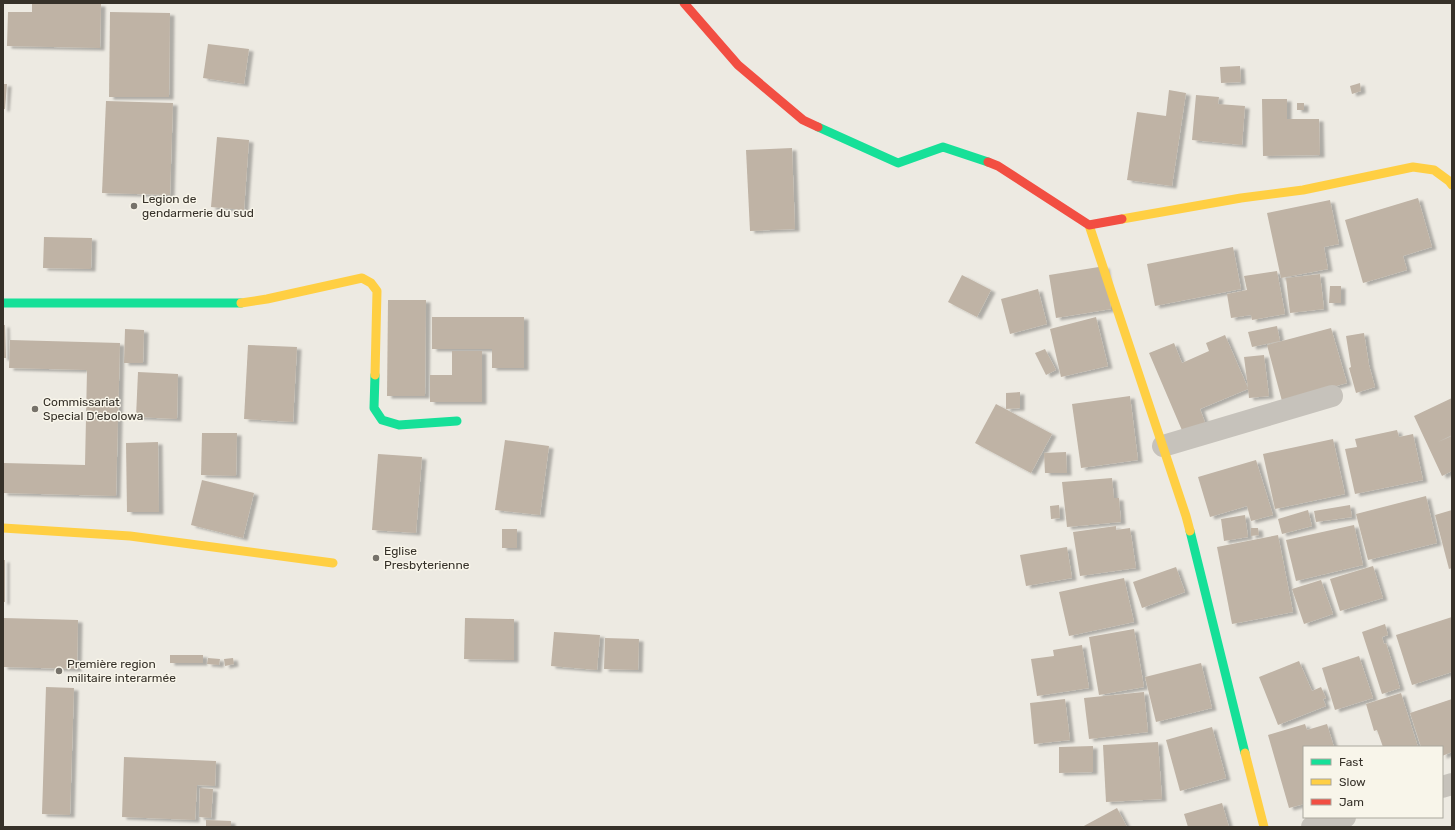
<svg xmlns="http://www.w3.org/2000/svg" width="1455" height="830" font-family="Rubik,sans-serif">
<defs>
<filter id="shadow"><feDropShadow dx="4.5" dy="2.5" stdDeviation="1" flood-color="#0004"/></filter>
</defs>
<rect width="100%" height="100%" fill="#edeae2"/>
<!-- building -->
<g fill="#bfb3a5" filter="url(#shadow)">
<path d="M 32,3 L 101,4 L 100,48 L 7,46 L 8,12 L 32,12 Z"/>
<path d="M 110,12 L 170,13 L 169,97 L 109,97 Z"/>
<path d="M 208,44 L 249,49 L 244,84 L 203,78 Z"/>
<path d="M 1240,66 L 1241,82 L 1221,83 L 1220,67 Z"/>
<path d="M 1360,83 L 1361,91 L 1352,94 L 1350,86 Z"/>
<path d="M 3,84 L 7,84 L 5,109 L 3,109 Z"/>
<path d="M 1169,90 L 1186,93 L 1172,186 L 1127,180 L 1137,112 L 1166,116 Z"/>
<path d="M 1196,95 L 1219,97 L 1218,104 L 1245,106 L 1242,145 L 1192,140 Z"/>
<path d="M 1262,99 L 1287,99 L 1287,119 L 1319,119 L 1320,155 L 1263,156 Z"/>
<path d="M 106,101 L 173,103 L 170,195 L 102,193 Z"/>
<rect x="1297" y="103" width="7" height="7"/>
<path d="M 217,137 L 249,140 L 244,210 L 211,207 Z"/>
<path d="M 792,148 L 795,229 L 750,231 L 746,150 Z"/>
<path d="M 1418,198 L 1432,247 L 1403,256 L 1407,270 L 1363,283 L 1345,220 Z"/>
<path d="M 1330,200 L 1339,244 L 1324,247 L 1328,269 L 1281,278 L 1267,213 Z"/>
<path d="M 44,237 L 92,238 L 91,269 L 43,268 Z"/>
<path d="M 1233,247 L 1241,289 L 1155,306 L 1147,264 Z"/>
<path d="M 1105,266 L 1111,309 L 1056,318 L 1049,275 Z"/>
<path d="M 1277,271 L 1285,314 L 1252,320 L 1251,315 L 1231,318 L 1227,294 L 1247,290 L 1244,276 Z"/>
<path d="M 1320,274 L 1324,309 L 1290,313 L 1286,278 Z"/>
<path d="M 962,275 L 991,290 L 977,317 L 948,302 Z"/>
<path d="M 1330,286 L 1341,286 L 1341,303 L 1329,303 Z"/>
<path d="M 1038,289 L 1047,324 L 1010,334 L 1001,299 Z"/>
<path d="M 388,300 L 426,300 L 425,396 L 387,396 Z"/>
<path d="M 432,317 L 524,317 L 524,368 L 492,368 L 492,349 L 432,349 Z"/>
<path d="M 1096,317 L 1108,366 L 1061,377 L 1050,329 Z"/>
<path d="M 3,325 L 5,325 L 6,358 L 3,358 Z"/>
<path d="M 1277,326 L 1280,341 L 1252,347 L 1248,332 Z"/>
<path d="M 1331,328 L 1347,383 L 1282,401 L 1267,345 Z"/>
<path d="M 125,329 L 144,330 L 143,363 L 124,363 Z"/>
<path d="M 1364,333 L 1369,365 L 1375,387 L 1356,393 L 1349,368 L 1351,367 L 1346,336 Z"/>
<path d="M 1225,335 L 1248,388 L 1244,357 L 1264,355 L 1269,396 L 1249,398 L 1248,389 L 1200,409 L 1206,425 L 1184,435 L 1149,353 L 1174,343 L 1182,363 L 1209,351 L 1206,343 Z"/>
<path d="M 10,340 L 120,343 L 116,496 L 3,493 L 3,463 L 85,465 L 87,370 L 9,368 Z"/>
<path d="M 248,345 L 297,347 L 293,422 L 244,419 Z"/>
<path d="M 1045,349 L 1056,370 L 1046,375 L 1035,353 Z"/>
<path d="M 452,351 L 482,351 L 482,402 L 430,402 L 430,375 L 452,375 Z"/>
<path d="M 138,372 L 178,374 L 177,419 L 136,417 Z"/>
<path d="M 1020,392 L 1020,408 L 1006,409 L 1006,393 Z"/>
<path d="M 1130,396 L 1138,460 L 1081,468 L 1072,404 Z"/>
<path d="M 1452,398 L 1452,435 L 1438,442 L 1452,436 L 1452,471 L 1442,476 L 1414,416 Z"/>
<path d="M 996,404 L 1052,434 L 1031,473 L 975,443 Z"/>
<path d="M 1397,430 L 1399,437 L 1413,434 L 1423,480 L 1355,494 L 1345,449 L 1357,447 L 1355,439 Z"/>
<path d="M 202,433 L 237,433 L 236,476 L 201,475 Z"/>
<path d="M 1333,439 L 1345,494 L 1275,509 L 1263,454 Z"/>
<path d="M 505,440 L 549,446 L 540,515 L 495,510 Z"/>
<path d="M 158,442 L 159,512 L 127,512 L 126,443 Z"/>
<path d="M 1066,452 L 1067,473 L 1045,473 L 1044,453 Z"/>
<path d="M 378,454 L 422,457 L 416,533 L 372,530 Z"/>
<path d="M 1256,460 L 1273,515 L 1251,521 L 1247,506 L 1210,517 L 1198,477 Z"/>
<path d="M 1112,478 L 1114,498 L 1119,498 L 1121,522 L 1067,527 L 1062,482 Z"/>
<path d="M 202,480 L 254,493 L 243,538 L 191,525 Z"/>
<path d="M 1426,496 L 1437,543 L 1368,560 L 1356,514 Z"/>
<path d="M 1059,505 L 1060,518 L 1051,519 L 1050,506 Z"/>
<path d="M 1350,505 L 1352,517 L 1316,522 L 1314,511 Z"/>
<path d="M 1308,510 L 1312,526 L 1282,534 L 1278,519 Z"/>
<path d="M 1452,510 L 1452,568 L 1449,569 L 1435,515 Z"/>
<path d="M 1245,515 L 1248,537 L 1224,541 L 1221,519 Z"/>
<path d="M 1354,525 L 1363,565 L 1296,581 L 1286,540 Z"/>
<path d="M 1116,526 L 1116,530 L 1130,528 L 1136,568 L 1080,576 L 1073,532 Z"/>
<path d="M 1251,528 L 1258,528 L 1259,535 L 1251,536 Z"/>
<rect x="502" y="529" width="15" height="19"/>
<path d="M 1278,535 L 1293,612 L 1232,624 L 1217,547 Z"/>
<path d="M 1067,547 L 1072,578 L 1026,586 L 1020,555 Z"/>
<rect x="3" y="560" width="2" height="42"/>
<path d="M 1373,566 L 1383,598 L 1340,611 L 1330,579 Z"/>
<path d="M 1176,567 L 1185,592 L 1142,608 L 1133,582 Z"/>
<path d="M 1124,578 L 1134,622 L 1069,636 L 1059,592 Z"/>
<path d="M 1321,580 L 1333,614 L 1304,624 L 1292,589 Z"/>
<path d="M 1452,617 L 1452,672 L 1412,685 L 1396,635 Z"/>
<path d="M 3,618 L 78,620 L 77,669 L 3,667 Z"/>
<path d="M 465,618 L 514,619 L 514,660 L 464,659 Z"/>
<path d="M 1385,624 L 1388,635 L 1382,637 L 1384,644 L 1386,643 L 1400,688 L 1382,694 L 1362,632 Z"/>
<path d="M 1134,629 L 1144,687 L 1099,695 L 1089,637 Z"/>
<path d="M 554,632 L 600,635 L 597,670 L 551,666 Z"/>
<path d="M 605,638 L 639,639 L 638,670 L 604,669 Z"/>
<path d="M 1082,645 L 1089,688 L 1037,696 L 1031,659 L 1054,656 L 1053,650 Z"/>
<rect x="170" y="655" width="33" height="8"/>
<path d="M 1359,656 L 1373,698 L 1335,710 L 1322,668 Z"/>
<path d="M 208,658 L 220,659 L 219,665 L 207,664 Z"/>
<path d="M 233,658 L 234,664 L 225,666 L 224,659 Z"/>
<path d="M 1299,661 L 1312,691 L 1321,687 L 1326,698 L 1323,699 L 1326,706 L 1278,725 L 1259,677 Z"/>
<path d="M 1201,663 L 1212,708 L 1156,722 L 1145,677 Z"/>
<path d="M 46,687 L 74,688 L 70,815 L 42,814 Z"/>
<path d="M 1144,692 L 1148,732 L 1089,739 L 1084,698 Z"/>
<path d="M 1401,693 L 1418,747 L 1383,747 L 1377,730 L 1374,731 L 1366,704 Z"/>
<path d="M 1065,699 L 1070,740 L 1034,744 L 1030,703 Z"/>
<path d="M 1452,699 L 1452,752 L 1442,756 L 1442,747 L 1421,747 L 1410,713 Z"/>
<path d="M 1305,724 L 1307,730 L 1327,724 L 1334,747 L 1304,747 L 1304,804 L 1289,808 L 1268,735 Z"/>
<path d="M 1212,727 L 1226,778 L 1180,791 L 1166,740 Z"/>
<path d="M 1158,742 L 1162,799 L 1106,802 L 1103,745 Z"/>
<path d="M 1093,746 L 1093,772 L 1059,773 L 1059,747 Z"/>
<path d="M 124,757 L 216,761 L 215,786 L 197,785 L 195,820 L 122,817 Z"/>
<path d="M 200,788 L 213,789 L 211,818 L 199,817 Z"/>
<path d="M 1222,803 L 1229,827 L 1188,827 L 1184,814 Z"/>
<path d="M 1117,808 L 1127,827 L 1082,827 Z"/>
<path d="M 206,820 L 231,821 L 231,827 L 206,827 Z"/>
</g>
<g fill="none" stroke-linecap="round" stroke-linejoin="round">
<!-- street -->
<g stroke="#c6c2bb" stroke-width="22">
<path d="M 1163,446 L 1332,396"/>
<path d="M 1442,787 L 1452,784"/>
<path d="M 1312,827 L 1345,817"/>
</g>
<!-- fast -->
<g stroke="#16e098" stroke-width="9">
<path d="M 818,127 L 898,163 L 943,147 L 988,162"/>
<path d="M 3,303 L 241,303"/>
<path d="M 375,375 L 374,408 L 382,420 L 399,425 L 457,421"/>
<path d="M 1190,531 L 1245,753"/>
</g>
<!-- slow -->
<g stroke="#ffcf43" stroke-width="9">
<path d="M 1122,219 L 1241,198 L 1303,190 L 1413,167 L 1434,170 L 1449,181 L 1452,185"/>
<path d="M 1089,225 L 1186,516 L 1190,531"/>
<path d="M 241,303 L 267,299 L 362,278 L 371,283 L 377,291 L 375,375"/>
<path d="M 3,528 L 130,536 L 333,563"/>
<path d="M 1245,753 L 1264,827"/>
</g>
<!-- jam -->
<g stroke="#f24e42" stroke-width="9">
<path d="M 684,3 L 738,65 L 803,120 L 818,127"/>
<path d="M 988,162 L 998,166 L 1089,225 L 1122,219"/>
</g>
</g>
<!-- markers -->
<g fill="#76726a" stroke="#f8f5ea" stroke-width="1.5">
<circle cx="134" cy="206" r="4"/>
<circle cx="35" cy="409" r="4"/>
<circle cx="376" cy="558" r="4"/>
<circle cx="59" cy="671" r="4"/>
</g>
<g text-anchor="middle" dominant-baseline="central" stroke-width="3" stroke-linejoin="round" paint-order="stroke">
<!-- poi labels -->
<g font-size="12" fill="#363129" stroke="#f8f5ea" text-anchor="start">
<text x="142" y="199">Legion de<tspan x="142" dy="14">gendarmerie du sud</tspan></text>
<text x="43" y="402">Commissariat<tspan x="43" dy="14">Special D’ebolowa</tspan></text>
<text x="384" y="551">Eglise<tspan x="384" dy="14">Presbyterienne</tspan></text>
<text x="67" y="664">Première region<tspan x="67" dy="14">militaire interarmée</tspan></text>
</g>
</g>
<!-- border -->
<rect width="1455" height="830" fill="none" stroke="#363129" stroke-width="8"/>
<!-- legend -->
<rect x="1303" y="746" width="140" height="72" fill="#f8f5ea" stroke="#aaa79d"/>
<rect x="1311" y="759" width="20" height="6" fill="#16e098" stroke="#aaa79d"/>
<text x="1339" y="766" font-size="12" fill="#363129">Fast</text>
<rect x="1311" y="779" width="20" height="6" fill="#ffcf43" stroke="#aaa79d"/>
<text x="1339" y="786" font-size="12" fill="#363129">Slow</text>
<rect x="1311" y="799" width="20" height="6" fill="#f24e42" stroke="#aaa79d"/>
<text x="1339" y="806" font-size="12" fill="#363129">Jam</text>
</svg>
